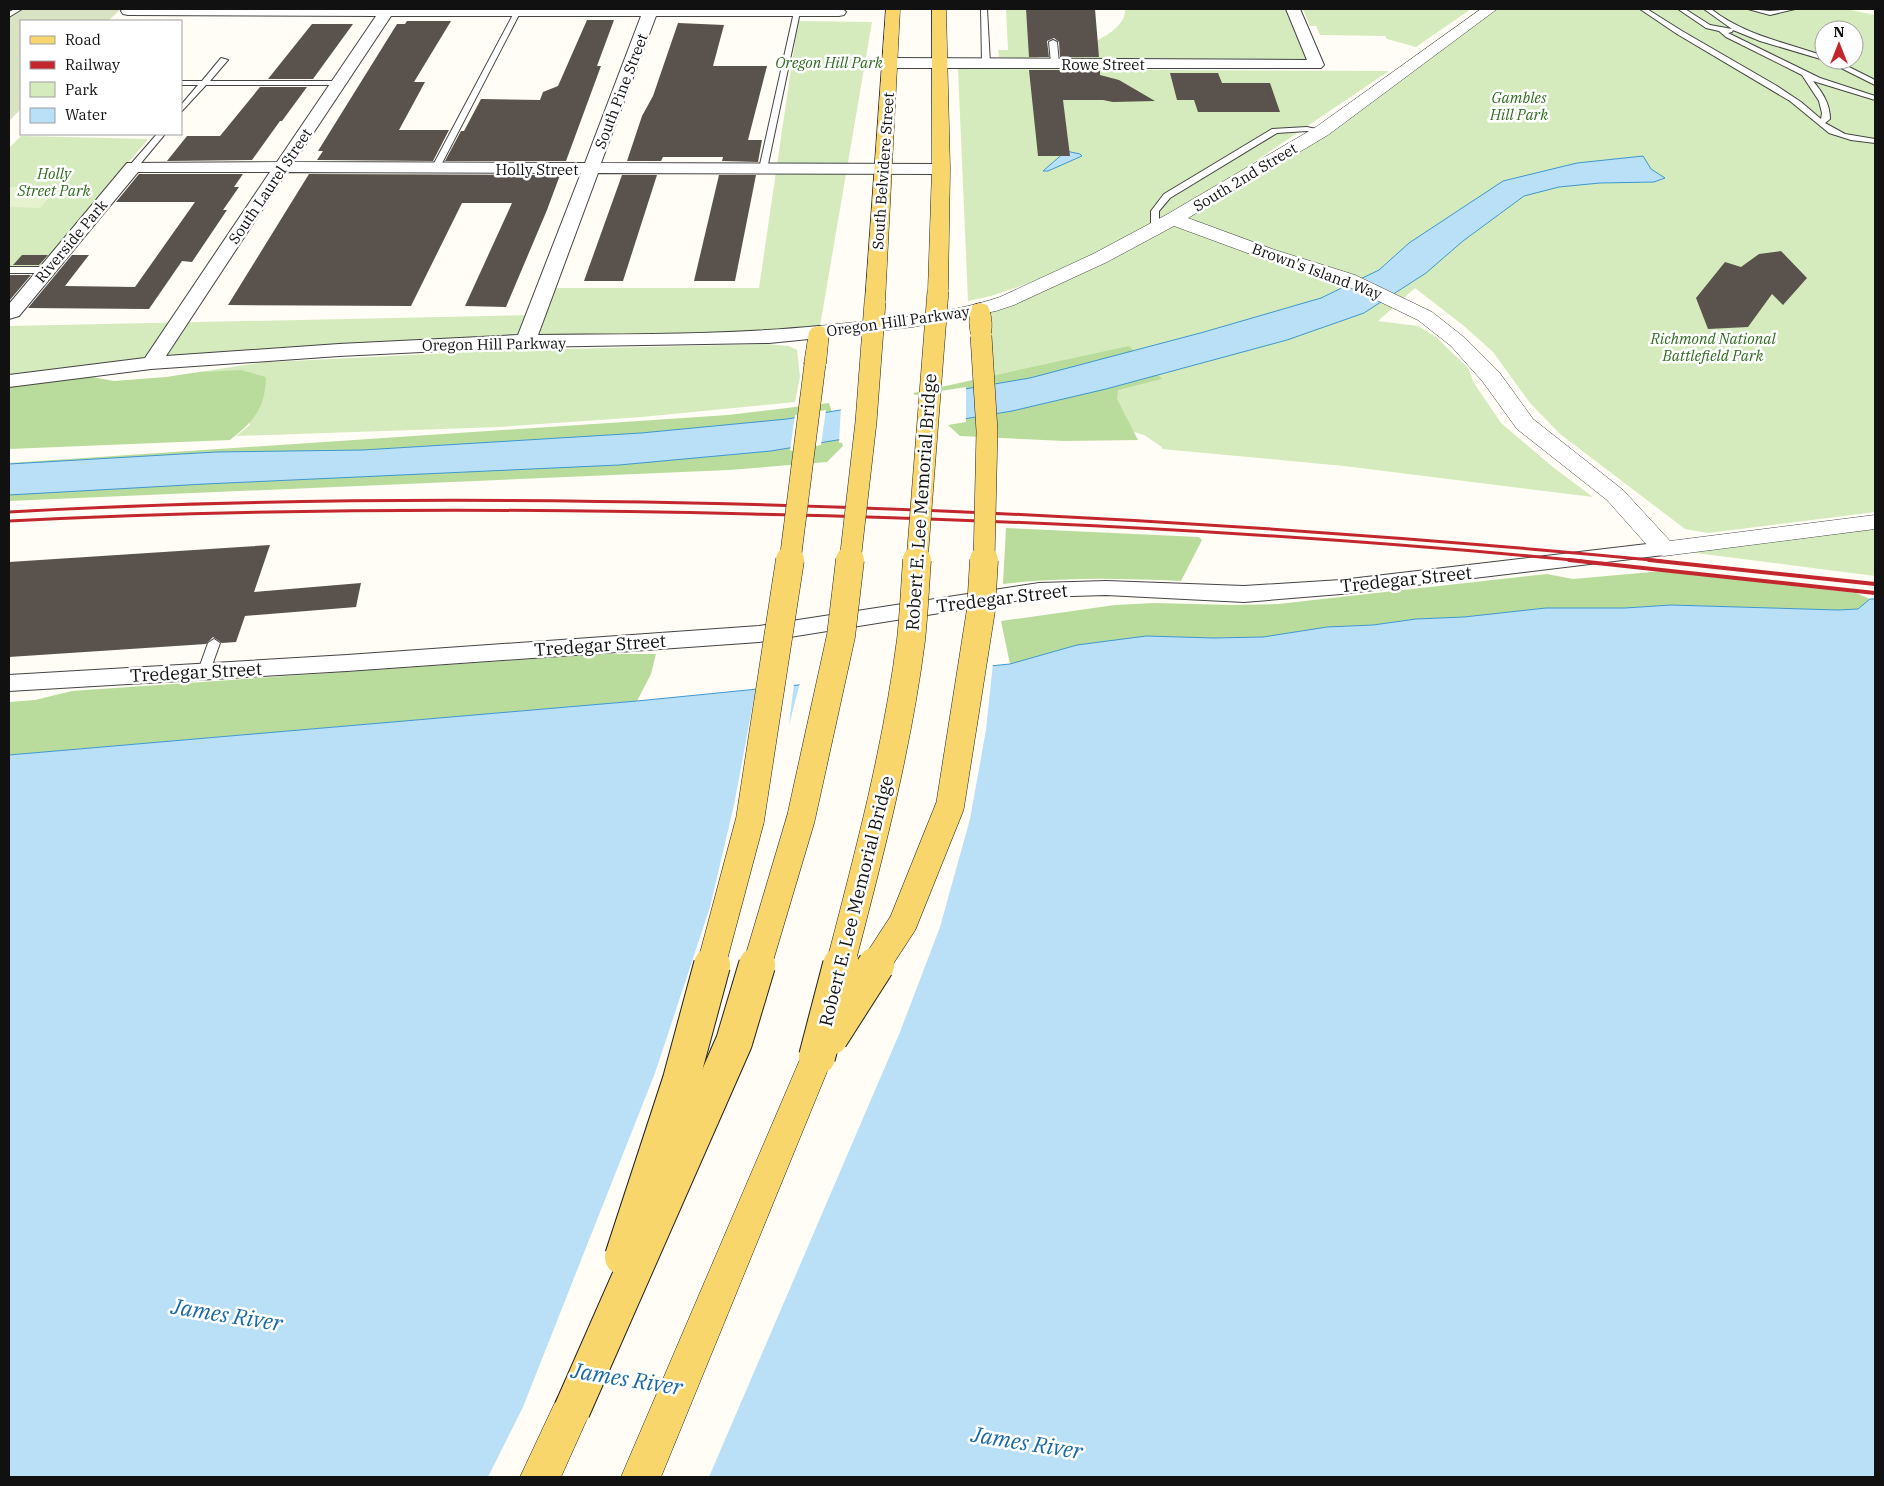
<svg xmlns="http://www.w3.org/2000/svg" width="1884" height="1486" font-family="'IBM Plex Serif',serif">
<rect width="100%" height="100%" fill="#fffdf5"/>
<!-- green -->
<g fill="#d5ebbd" fill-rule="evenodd">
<path d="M 1006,9 L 1026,9 L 1030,57 L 1039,57 L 1036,59 L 999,57 L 998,50 L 1008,50 Z"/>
<path d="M 1125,9 L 1285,9 L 1306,60 L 1078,60 L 1066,55 C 1083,47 1127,32 1125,9 Z"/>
<path d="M 1303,9 L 1471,9 L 1416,47 L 1387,39 L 1385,36 L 1320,35 L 1316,26 L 1310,26 Z"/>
<path d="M 1490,9 L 1846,9 L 1875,15 L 1875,512 L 1708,533 L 1685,529 L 1560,434 L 1530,403 L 1493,352 L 1464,326 L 1415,288 L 1378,321 L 1418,326 L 1436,337 L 1468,368 L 1474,383 L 1501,423 L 1554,468 L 1593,497 L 1344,466 L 1162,449 L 1162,447 L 1144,435 L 1134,432 L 987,431 L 980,309 L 997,304 L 1270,162 L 1423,58 ZM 1824,30 L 1854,30 L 1854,60 L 1824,60 Z"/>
<path d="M 798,21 L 872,22 L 819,332 L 151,363 L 9,381 L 9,326 L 536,315 L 546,288 L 759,288 Z"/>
<path d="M 958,69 L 1389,71 L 1226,181 L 1170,215 L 1058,273 L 991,296 L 968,301 Z"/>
<path d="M 21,136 L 148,139 L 42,267 L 9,266 L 9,148 Z"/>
<path d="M 765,344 L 789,346 L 797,350 L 800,377 L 795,402 L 642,417 L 499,427 L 236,436 L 250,425 L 241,371 L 199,372 L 265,362 L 292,361 L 489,351 Z"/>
<path d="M 1875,522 L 1875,576 L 1664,549 Z"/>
</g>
<!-- forest -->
<g fill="#b9dc9c">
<path d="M 1129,346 L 1162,379 L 1118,390 L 1117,399 L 1138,440 L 1065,441 L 960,436 L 913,393 Z"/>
<path d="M 241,370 L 266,377 C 265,409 254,421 230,440 L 9,449 L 9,381 L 70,373 L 114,381 L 166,377 L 199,372 Z"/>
<path d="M 829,403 L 843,446 L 827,462 L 729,470 L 9,501 L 9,463 L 728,415 Z"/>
<path d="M 1006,528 L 1199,537 L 1202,540 L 1181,581 C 1121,578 1062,577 1003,584 Z"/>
<path d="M 1663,571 L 1856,593 L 1870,599 L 1859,609 L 1837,610 L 1671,605 L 1625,608 L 1546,608 L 1464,617 L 1416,619 L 1373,625 L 1327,627 L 1263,637 L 1214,638 L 1146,636 L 1077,645 L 1010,664 L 1001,621 L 1115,605 L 1154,603 L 1233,605 L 1278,604 L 1547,574 L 1573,579 Z"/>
<path d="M 604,654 L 656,654 L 651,674 L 637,701 L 9,755 L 9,702 L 35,700 L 72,691 Z"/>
</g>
<!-- cemetery -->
<path fill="#d9e3c4" d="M 9,9 L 121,9 L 108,21 L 21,21 L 21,109 L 9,121 Z"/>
<!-- pitch -->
<path fill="#e6f2cf" d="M 9,187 L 58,187 L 40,208 L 9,207 Z"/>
<!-- water -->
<g fill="#b9e0f7" stroke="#3f96cf">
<path d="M 1066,151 L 1080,154 L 1082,156 L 1048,171 L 1043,171 Z"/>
<path d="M 1643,156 L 1651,169 L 1665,178 L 1654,182 L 1600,183 L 1559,187 L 1524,196 L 1463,241 L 1426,273 L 1364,313 L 1287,340 L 1106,389 L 1012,411 L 771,451 L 619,465 L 205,484 L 9,495 L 9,464 L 216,452 L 363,450 L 641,433 L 787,419 L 1030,378 L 1204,332 L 1321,298 L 1379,270 L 1409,243 L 1503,181 L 1577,163 Z"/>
<path d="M 1870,599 L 1875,599 L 1875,1477 L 9,1477 L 9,755 L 637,701 L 1010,664 L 1077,645 L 1146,636 L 1214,638 L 1263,637 L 1327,627 L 1373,625 L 1416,619 L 1464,617 L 1546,608 L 1625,608 L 1671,605 L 1838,610 L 1858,609 Z"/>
</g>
<!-- pier -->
<g fill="#fffdf5">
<path d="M 966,387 L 966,422 L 839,443 L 841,407 Z"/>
<path d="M 826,410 L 821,445 L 790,451 L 795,415 Z"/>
<path d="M 993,663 L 986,730 L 970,819 L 940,927 L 900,1032 L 709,1477 L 488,1477 L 523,1407 L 655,1073 L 710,907 L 734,805 L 756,687 L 794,683 L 789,725 L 800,683 Z"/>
</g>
<!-- building -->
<g fill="#5a524d">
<path d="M 1026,9 L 1095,9 L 1099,57 L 1060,57 L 1059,42 L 1054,38 L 1047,41 L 1049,57 L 1029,57 Z"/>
<path d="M 587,20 L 614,20 L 597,66 L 601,66 L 566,161 L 445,161 L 461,131 L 464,131 L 481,99 L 540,100 L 543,92 L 558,86 Z"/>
<path d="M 407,21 L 451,21 L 414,82 L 425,82 L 399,130 L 449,130 L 433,161 L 317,160 L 323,151 L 318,151 L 397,24 L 405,24 Z"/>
<path d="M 678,23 L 724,25 L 713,66 L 767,66 L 748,140 L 762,140 L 758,162 L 722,161 L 723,157 L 663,157 L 661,161 L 627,161 L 642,116 L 653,96 Z"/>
<path d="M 312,24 L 353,24 L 313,79 L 268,79 Z"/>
<path d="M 1029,70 L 1100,70 L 1100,75 L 1119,80 L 1155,101 L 1113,102 L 1103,100 L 1063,100 L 1070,156 L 1038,156 Z"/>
<path d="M 1170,73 L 1218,73 L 1222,83 L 1270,83 L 1280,112 L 1198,112 L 1194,100 L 1177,100 Z"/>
<path d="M 260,87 L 307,87 L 282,121 L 280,121 L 252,160 L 167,161 L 187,136 L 220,136 Z"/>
<path d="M 139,174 L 243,174 L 234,187 L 239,187 L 223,210 L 227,210 L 192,262 L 182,261 L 149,309 L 28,308 L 72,255 L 89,255 L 65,286 L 135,287 L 195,202 L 116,202 Z"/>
<path d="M 309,174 L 560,175 L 547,210 L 506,307 L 465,306 L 512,203 L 462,203 L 411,306 L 228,305 Z"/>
<path d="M 622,175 L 657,175 L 623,281 L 584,281 Z"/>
<path d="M 719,175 L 756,175 L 735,281 L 694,281 Z"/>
<path d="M 1781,251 L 1807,278 L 1783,305 L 1772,294 L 1748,327 L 1708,329 L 1696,298 L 1725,262 L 1741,267 L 1759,254 Z"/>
<path d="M 22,255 L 48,255 L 39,265 L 13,265 Z"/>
<path d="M 9,275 L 31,275 L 9,301 Z"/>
<path d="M 270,545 L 254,592 L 361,583 L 356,607 L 245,616 L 236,642 L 222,643 L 213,637 L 206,644 L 9,657 L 9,562 Z"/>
</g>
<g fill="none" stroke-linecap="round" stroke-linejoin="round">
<!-- service casing -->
<g stroke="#444" stroke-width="2">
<g id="service">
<path d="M 15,9 L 22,9 L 9,17 L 9,12 Z"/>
<path d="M 516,9 L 522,9 L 439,169 L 432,171 L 431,169 Z"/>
<path d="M 981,9 L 987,9 L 990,63 L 986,65 L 982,63 Z"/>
<path d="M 1640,9 L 1647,9 L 1682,31 L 1777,86 L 1801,102 L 1821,119 L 1822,113 L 1819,101 L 1802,75 L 1726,37 L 1719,31 L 1706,28 L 1678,9 L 1685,9 L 1710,25 L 1732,29 L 1704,9 L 1711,9 C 1744,35 1784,42 1824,56 L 1824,60 L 1760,41 L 1733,30 L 1732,32 L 1728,33 L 1820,78 L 1875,96 L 1875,100 L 1813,81 C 1822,92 1830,103 1830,119 L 1825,123 L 1845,134 L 1875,139 L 1875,143 L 1851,140 L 1829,133 L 1790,101 L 1677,34 Z"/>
<path d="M 1748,9 L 1770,11 L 1795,9 L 1770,15 Z"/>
<path d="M 797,10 L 800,12 L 767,169 L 763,171 L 759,169 L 794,12 Z"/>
<path d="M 1053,40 L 1057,42 L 1059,63 L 1055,65 L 1051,63 L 1049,42 Z"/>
<path d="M 221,58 L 228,60 L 210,81 L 338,81 L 342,83 L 338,85 L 206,85 L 181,112 L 181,105 L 198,85 L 181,85 L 181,81 L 202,81 Z"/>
<path d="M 1825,60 L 1835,60 L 1875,80 L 1875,85 Z"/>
<path d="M 1307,127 L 1326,131 L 1322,133 L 1307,131 L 1277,133 L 1170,198 L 1159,211 L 1159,229 L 1155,232 L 1151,229 L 1151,211 L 1164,194 L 1272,129 Z"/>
<path d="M 157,134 L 165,134 L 136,169 L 130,169 L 130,165 Z"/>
<path d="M 9,267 L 47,267 L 51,270 L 47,273 L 9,273 Z"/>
<path d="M 214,639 L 220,643 L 210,671 L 204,675 L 200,674 L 198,671 L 208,643 Z"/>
</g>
</g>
<!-- minor casing -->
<g stroke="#444" stroke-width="2">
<g id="minor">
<path d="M 122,9 L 843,9 L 846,12 L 844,15 L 839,16 L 656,16 L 601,163 L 941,164 L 947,165 L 949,169 L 947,173 L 941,174 L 598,173 L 538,335 C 632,334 726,335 819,326 L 826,328 L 829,332 L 826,336 L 819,338 L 769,343 L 526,347 L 339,356 L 151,369 L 9,387 L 9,375 L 145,358 L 270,172 L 138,172 L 19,316 L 9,319 L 9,304 L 127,163 L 277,162 L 376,16 L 128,15 L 123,14 L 121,11 ZM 391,16 L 641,16 L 585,163 L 294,162 ZM 287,172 L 581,173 L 518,335 L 339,344 L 166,356 Z"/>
<path d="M 1286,9 L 1300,9 L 1324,65 L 1321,68 L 890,68 L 885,66 L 882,63 L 885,60 L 890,58 L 1307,60 Z"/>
<path d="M 1664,542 L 1672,544 L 1676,549 L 1672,554 L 1341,594 L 1244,602 L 1106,595 L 1039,597 L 759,642 L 347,671 L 9,691 L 9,675 L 347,655 L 759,626 L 1039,583 L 1106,581 L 1244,586 L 1341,580 Z"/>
</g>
</g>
<!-- tertiary casing -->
<g stroke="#444" stroke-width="1">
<path id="tertiary" d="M 1481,9 L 1497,9 L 1328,135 L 1188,218 L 1275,250 L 1355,275 L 1432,312 L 1465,338 L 1499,372 L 1533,419 L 1623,490 L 1670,541 L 1875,515 L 1875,529 L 1664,556 L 1655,554 L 1607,500 L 1517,429 L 1483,382 L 1451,346 L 1418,320 L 1341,283 L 1261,258 L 1174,226 L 1107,262 L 1014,305 L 996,311 L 913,327 L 819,338 L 812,336 L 809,332 L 812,328 L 819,326 C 879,319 943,316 1000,297 L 1093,254 L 1166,215 L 1316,127 Z"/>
</g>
<!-- primary casing -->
<g stroke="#222" stroke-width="1">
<g id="primary">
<path d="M 886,9 L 900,9 L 885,302 L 882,306 L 875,308 L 868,306 L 865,302 Z"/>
<path d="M 932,9 L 946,9 L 950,169 L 948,291 L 945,295 L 938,297 L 931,295 L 928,291 L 932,169 Z"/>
<path d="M 980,303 L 987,305 C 992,312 994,333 988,340 L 981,342 L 974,340 C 968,333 968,312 973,305 Z"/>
<path d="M 819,326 L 826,328 L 829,332 L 826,364 L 822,368 L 815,370 L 808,368 L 804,364 L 809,332 L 812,328 Z"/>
<path d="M 817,1043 L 829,1047 L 833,1057 L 661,1477 L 621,1477 L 801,1057 L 805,1047 Z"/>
<path d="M 572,1391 L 586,1396 L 591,1410 L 561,1477 L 520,1477 L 558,1396 Z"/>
</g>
</g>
<!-- service -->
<use href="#service" fill="#fff" fill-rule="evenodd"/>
<!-- minor -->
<use href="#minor" fill="#fff" fill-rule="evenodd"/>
<!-- tertiary -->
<use href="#tertiary" fill="#fff" fill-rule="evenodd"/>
<!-- primary -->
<use href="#primary" fill="#f9d66b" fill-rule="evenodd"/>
<!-- rail-far1 -->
<g stroke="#c4262e" stroke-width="3">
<path d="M 9,512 C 237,499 462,498 691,503 C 1015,510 1339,530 1662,561"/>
<path d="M 9,521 C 257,508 505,508 752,514 C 1029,520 1306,534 1582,561"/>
</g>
<!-- rail -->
<g stroke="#c4262e" stroke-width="4">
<path d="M 1569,560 L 1875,593"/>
<path d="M 1649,560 L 1875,584"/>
</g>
<!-- primary-bridge-far2 casing -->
<g stroke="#222" stroke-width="22" stroke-linecap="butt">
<g id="primary-bridge-far2">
<path d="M 981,336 L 987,431 L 984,561"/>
<path d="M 790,561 L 815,364"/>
<path d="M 850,561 L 866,422 L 875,302"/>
<path d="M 917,561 L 938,291"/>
</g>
</g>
<!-- primary-bridge-far1 casing -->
<g stroke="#222" stroke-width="29" stroke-linecap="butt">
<g id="primary-bridge-far1">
<path d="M 711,966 L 750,820 L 790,560"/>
<path d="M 757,966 L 801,818 L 841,636 L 850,560"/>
<path d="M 840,966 C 868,859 897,750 911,640 C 914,613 915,586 917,560"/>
<path d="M 875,966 L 903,923 L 950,806 L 981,610 L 984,560"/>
</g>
</g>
<!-- primary-bridge casing -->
<g stroke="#222" stroke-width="38" stroke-linecap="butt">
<g id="primary-bridge">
<path d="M 830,1037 L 876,965"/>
<path d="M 817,1057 L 841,965"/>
<path d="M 623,1257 L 681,1080 L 712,965"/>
<path d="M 572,1410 L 734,1042 L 757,965"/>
</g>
</g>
<!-- primary-bridge-far2 -->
<use href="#primary-bridge-far2" stroke="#f9d66b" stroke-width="21"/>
<!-- primary-bridge-far1 -->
<use href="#primary-bridge-far1" stroke="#f9d66b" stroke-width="28"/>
<!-- primary-bridge -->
<use href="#primary-bridge" stroke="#f9d66b" stroke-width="36"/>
</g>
<g text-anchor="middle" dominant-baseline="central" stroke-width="5" stroke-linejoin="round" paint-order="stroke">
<!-- far-park labels -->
<g font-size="15" font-style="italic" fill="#2f6b1f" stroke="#fff">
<text x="829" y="62">Oregon Hill Park</text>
<text x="1519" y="97">Gambles<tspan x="1519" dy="17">Hill Park</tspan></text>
<text x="54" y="173">Holly<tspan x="54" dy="17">Street Park</tspan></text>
<text x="1713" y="338">Richmond National<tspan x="1713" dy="17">Battlefield Park</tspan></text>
</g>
<!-- far-street labels -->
<g font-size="15" fill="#111" stroke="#fff">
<text x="1103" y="64">Rowe Street</text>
<text transform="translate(621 91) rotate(-69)">South Pine Street</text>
<text x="537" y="169">Holly Street</text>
<text transform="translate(883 171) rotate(-86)">South Belvidere Street</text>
<text transform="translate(1245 177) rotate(-31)">South 2nd Street</text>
<text transform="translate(270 186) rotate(-56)">South Laurel Street</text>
<text transform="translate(71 241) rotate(-50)">Riverside Park</text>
<text transform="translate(1317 271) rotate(20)">Brown's Island Way</text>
<text transform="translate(898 321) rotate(-8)">Oregon Hill Parkway</text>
<text transform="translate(494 344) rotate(-1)">Oregon Hill Parkway</text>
</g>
<!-- street labels -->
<g font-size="18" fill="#111" stroke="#fff">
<text transform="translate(921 502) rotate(-86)">Robert E. Lee Memorial Bridge</text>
<text transform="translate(1406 579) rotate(-6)">Tredegar Street</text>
<text transform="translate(1002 598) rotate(-7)">Tredegar Street</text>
<text transform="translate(600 645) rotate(-4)">Tredegar Street</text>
<text transform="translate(196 672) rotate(-3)">Tredegar Street</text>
<text transform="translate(856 901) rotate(-76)">Robert E. Lee Memorial Bridge</text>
</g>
<!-- near-water labels -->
<g font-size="22" font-style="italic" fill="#1768a6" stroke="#fff">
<text transform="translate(227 1314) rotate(9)">James River</text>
<text transform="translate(627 1378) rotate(9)">James River</text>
<text transform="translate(1027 1442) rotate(9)">James River</text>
</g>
</g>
<!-- border -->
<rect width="1884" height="1486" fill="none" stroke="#111111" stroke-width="20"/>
<!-- legend -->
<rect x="20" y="20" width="162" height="115" fill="#ffffff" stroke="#a0a0a0"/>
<rect x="30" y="36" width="25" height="8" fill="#f9d66b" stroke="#a0a0a0"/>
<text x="65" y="45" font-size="15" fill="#111111">Road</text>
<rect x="30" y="61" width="25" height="8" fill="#c4262e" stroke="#a0a0a0"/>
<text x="65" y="70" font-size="15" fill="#111111">Railway</text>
<rect x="30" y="82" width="25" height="15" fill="#d5ebbd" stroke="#a0a0a0"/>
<text x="65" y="95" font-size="15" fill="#111111">Park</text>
<rect x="30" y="108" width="25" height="15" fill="#b9e0f7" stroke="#a0a0a0"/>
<text x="65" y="120" font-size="15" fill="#111111">Water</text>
<!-- north arrow -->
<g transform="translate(1839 45)"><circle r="24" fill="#ffffff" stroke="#a0a0a0"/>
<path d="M0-4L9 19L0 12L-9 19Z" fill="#c4262e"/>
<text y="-8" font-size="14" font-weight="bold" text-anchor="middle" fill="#111111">N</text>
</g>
</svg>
